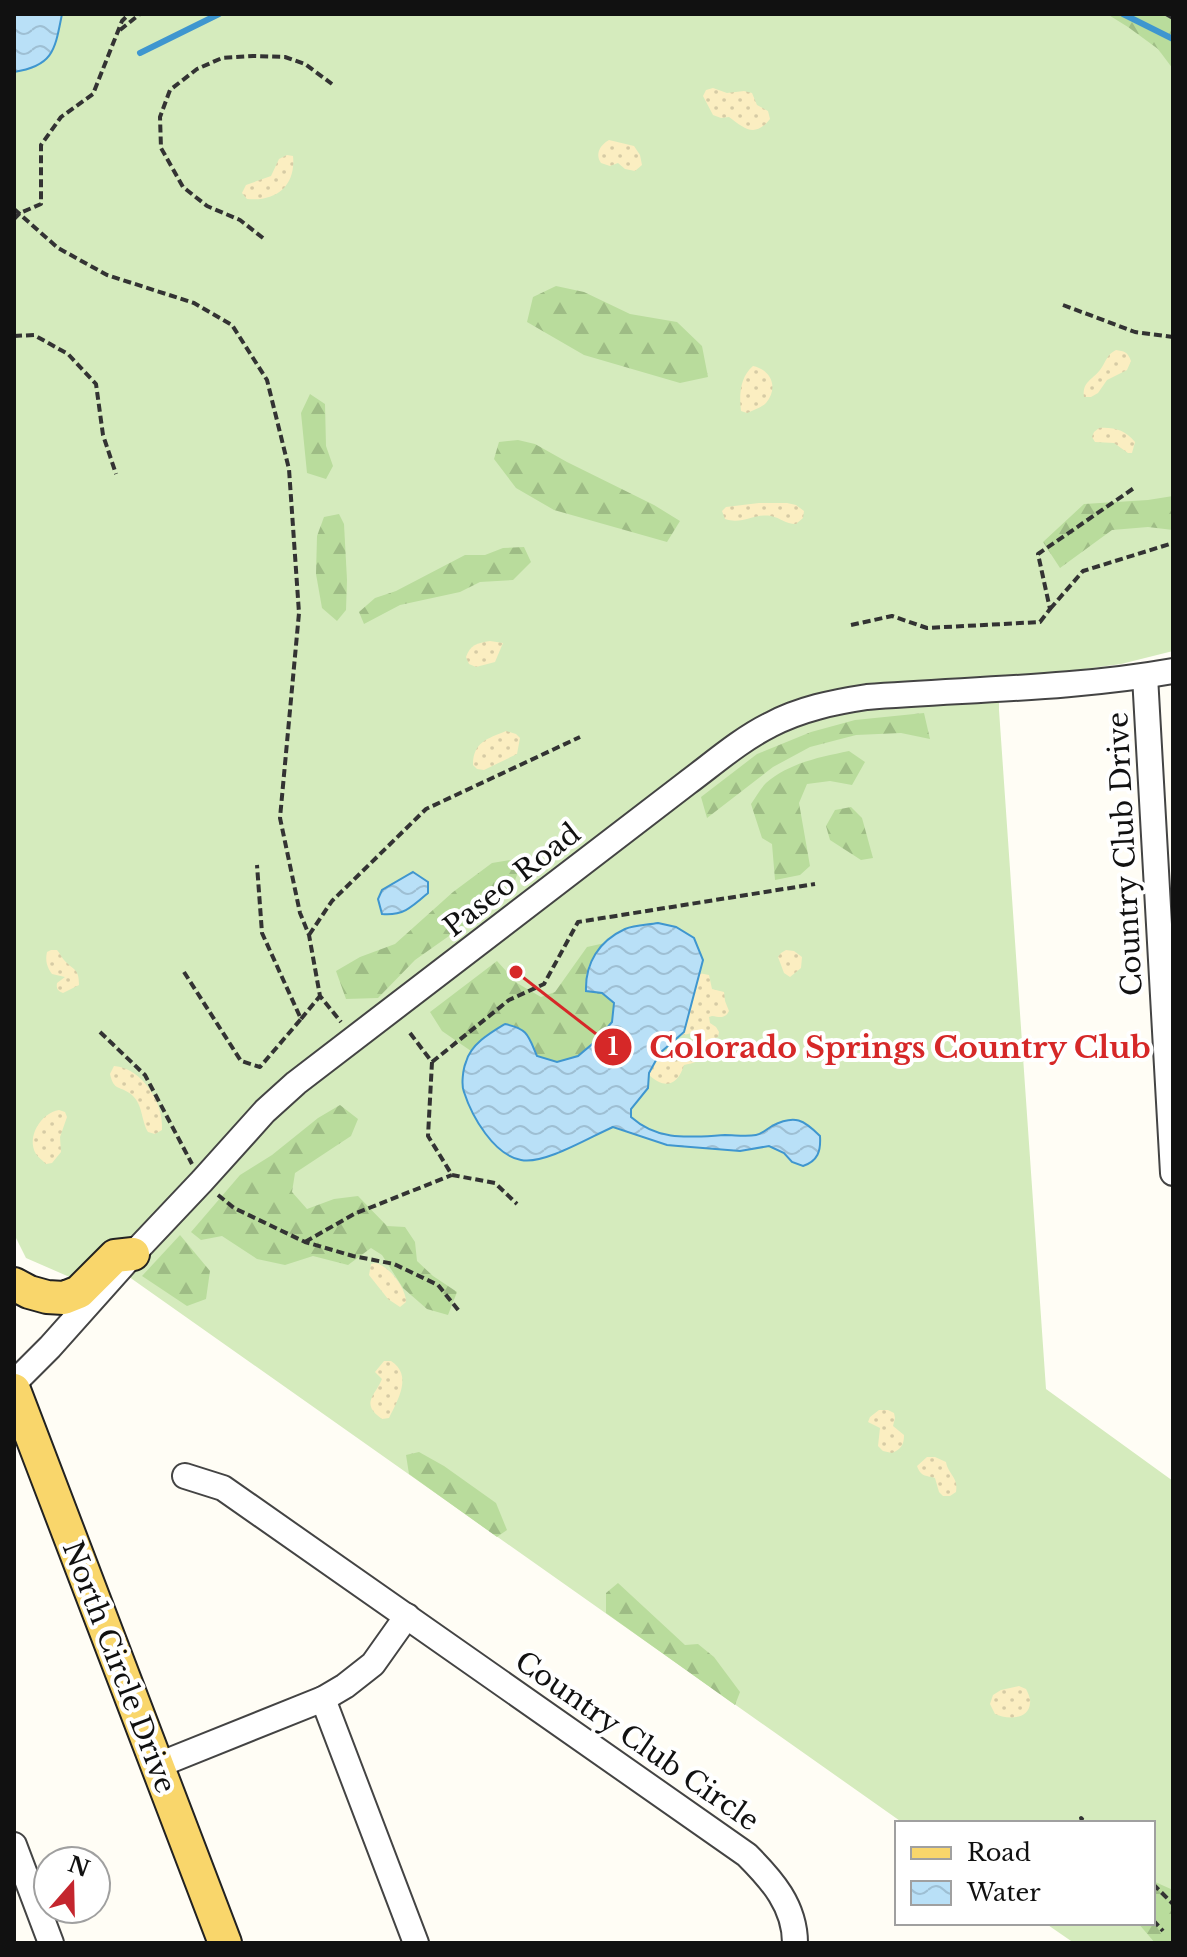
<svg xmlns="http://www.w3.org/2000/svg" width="1187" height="1957" font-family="'Libre Baskerville',serif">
<defs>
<pattern id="forest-firs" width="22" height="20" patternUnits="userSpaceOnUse" patternTransform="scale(2)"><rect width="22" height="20" fill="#b9dc9c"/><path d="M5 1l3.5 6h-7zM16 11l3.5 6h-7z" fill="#9ebc85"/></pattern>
<pattern id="sand-dots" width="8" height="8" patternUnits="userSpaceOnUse" patternTransform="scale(2)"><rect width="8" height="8" fill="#fbeec1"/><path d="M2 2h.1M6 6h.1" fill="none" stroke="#d6cba5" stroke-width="1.8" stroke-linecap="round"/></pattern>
<pattern id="water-waves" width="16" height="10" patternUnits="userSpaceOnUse" patternTransform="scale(2)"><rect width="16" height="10" fill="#b9e0f7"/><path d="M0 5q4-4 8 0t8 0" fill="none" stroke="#9ebfd3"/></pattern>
</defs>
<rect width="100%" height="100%" fill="#fffdf5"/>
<!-- grass -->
<path fill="#d5ebbd" d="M 14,14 L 1173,14 L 1173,651 L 1121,664 L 1070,671 L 999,678 L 999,710 L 1046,1389 L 1173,1481 L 1173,1943 L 1074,1943 L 1045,1923 L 1153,1923 L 1153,1823 L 903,1823 L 132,1279 L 107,1258 L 81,1282 L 26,1258 L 14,1234 Z"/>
<!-- forest -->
<g fill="url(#forest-firs)">
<path d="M 1107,14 L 1173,14 L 1173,69 L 1158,49 L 1128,27 Z"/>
<path d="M 556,286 L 584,292 L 630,314 L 677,322 L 702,346 L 708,377 L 680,383 L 584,355 L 527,322 L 533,297 Z"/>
<path d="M 310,394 L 325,404 L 326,446 L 333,466 L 326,479 L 307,473 L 301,413 Z"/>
<path d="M 518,440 L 535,444 L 567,462 L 654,505 L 680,521 L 667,542 L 554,510 L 516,488 L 494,459 L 499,442 Z"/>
<path d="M 1173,496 L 1173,530 L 1148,527 L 1112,530 L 1060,568 L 1043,542 L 1084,504 L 1148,500 Z"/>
<path d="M 339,514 L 344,524 L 347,580 L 346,610 L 337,621 L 322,608 L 316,574 L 317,536 L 324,517 Z"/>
<path d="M 524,547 L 531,562 L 513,580 L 480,582 L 460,592 L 400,605 L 364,624 L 359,612 L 375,598 L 396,591 L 465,555 L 485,555 L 503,548 Z"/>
<path d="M 924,713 L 930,739 L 901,733 L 856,735 L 810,747 L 773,767 L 707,818 L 701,797 L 757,754 L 811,732 L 855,720 Z"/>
<path d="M 849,751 L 865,762 L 852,785 L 830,781 L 807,784 L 799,803 L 810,866 L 800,875 L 775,880 L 772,844 L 762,838 L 751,804 C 756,797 760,789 766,783 C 789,763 820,757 849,751 Z"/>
<path d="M 851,807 L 862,818 L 873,858 L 861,860 L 830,840 L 826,826 L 835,810 Z"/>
<path d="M 523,858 L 513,886 L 473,919 L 415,960 L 378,998 L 346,999 L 336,971 L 360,957 L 395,944 L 453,892 L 492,863 Z"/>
<path d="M 605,943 C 590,959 585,968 586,990 L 602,992 L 614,1003 L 612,1022 L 597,1040 L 578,1056 L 557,1062 L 536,1056 L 530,1039 L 486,1035 L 471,1051 L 442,1031 L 430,1012 L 497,961 L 517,983 L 541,997 L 555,992 L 587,947 Z"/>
<path d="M 340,1105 L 358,1119 L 351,1136 L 295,1173 L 292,1192 L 307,1209 L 334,1199 L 358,1196 L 387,1226 L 405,1227 L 415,1242 L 417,1261 L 433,1276 L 457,1292 L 448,1315 L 427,1309 L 403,1288 L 382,1255 L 371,1248 L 348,1265 L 313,1256 L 285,1265 L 257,1259 L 222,1236 L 201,1240 L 191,1232 L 240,1175 L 272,1155 L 318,1118 Z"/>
<path d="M 180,1235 L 210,1271 L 206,1299 L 187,1306 L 142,1276 Z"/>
<path d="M 419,1452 L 444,1466 L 496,1503 L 507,1530 L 497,1537 L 409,1474 L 406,1455 Z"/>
<path d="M 618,1583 L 685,1645 L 698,1644 L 714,1657 L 740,1692 L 735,1705 L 606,1613 L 606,1593 Z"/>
<path d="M 1153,1881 L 1173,1890 L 1173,1943 L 1155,1943 L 1138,1923 L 1153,1923 Z"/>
</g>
<!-- sand -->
<g fill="url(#sand-dots)">
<path d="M 713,88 L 727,93 L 744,91 L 752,93 L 757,105 L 768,111 L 770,119 C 755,138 745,129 729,117 L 721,118 L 713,115 L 703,96 L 706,90 Z"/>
<path d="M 609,140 L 634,146 L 640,155 L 642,165 L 635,171 L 625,169 L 618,163 L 610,166 L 601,163 C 595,154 600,145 609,140 Z"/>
<path d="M 287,155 L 293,156 C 296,186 276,202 247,199 L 242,193 L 246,185 L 271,176 L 279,159 Z"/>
<path d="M 1116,350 C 1124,351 1128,352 1131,361 L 1127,370 L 1107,380 L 1098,393 L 1091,397 L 1084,397 C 1082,382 1092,380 1100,370 C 1106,362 1106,355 1116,350 Z"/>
<path d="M 753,366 C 771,370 779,387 766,403 C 761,408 753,410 747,413 L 741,411 C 739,395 740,377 753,366 Z"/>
<path d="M 1099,428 C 1114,427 1125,430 1135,442 L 1132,453 L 1128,453 L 1114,443 L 1095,442 L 1092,437 L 1094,432 Z"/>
<path d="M 759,503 L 787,503 L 796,505 L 804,511 L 803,518 L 796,524 C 785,524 781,518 771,516 C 755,513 742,525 725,519 L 722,511 L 726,507 Z"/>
<path d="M 490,641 L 503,643 L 495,662 L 476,667 L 469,664 L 466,657 C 470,645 477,643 490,641 Z"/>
<path d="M 506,731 L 516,734 L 520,738 L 517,754 L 484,770 L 477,769 L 473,765 C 473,742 487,739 506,731 Z"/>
<path d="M 51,950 L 57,950 C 60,953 61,957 64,960 C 74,971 79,968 79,985 L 63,993 C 58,991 56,989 57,983 L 65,977 L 52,974 C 47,967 45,961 47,952 Z"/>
<path d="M 786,950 L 794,951 L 802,957 L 801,968 L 790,977 L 784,973 L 778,957 L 781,953 Z"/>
<path d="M 699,973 L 709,975 L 712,989 L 724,992 L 725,1001 L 729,1011 C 725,1019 720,1017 712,1016 L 709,1017 L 710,1023 L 716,1027 L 719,1032 L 718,1037 L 707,1041 L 695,1032 L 680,1036 L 684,1032 Z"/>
<path d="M 680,1043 L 698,1050 L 701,1054 C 698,1063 693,1063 684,1065 C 678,1085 665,1090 649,1075 L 658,1056 L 669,1056 L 674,1045 Z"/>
<path d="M 114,1066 C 142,1068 164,1103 162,1130 L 155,1134 L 148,1132 C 141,1120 143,1105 132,1095 C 120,1085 114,1092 110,1074 Z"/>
<path d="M 59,1110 L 65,1112 L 67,1117 L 60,1137 L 61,1152 L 52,1163 L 46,1164 C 42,1160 39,1158 36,1154 C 26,1137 41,1113 59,1110 Z"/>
<path d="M 376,1263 C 390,1267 406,1288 406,1302 L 400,1307 L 388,1299 L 369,1275 L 371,1264 Z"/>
<path d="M 384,1361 L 391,1361 C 413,1375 398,1400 389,1418 L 382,1419 C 360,1403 375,1396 382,1379 L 375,1372 Z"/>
<path d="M 879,1410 L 888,1410 L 894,1413 L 895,1418 L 893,1426 L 904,1435 C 904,1445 901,1449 892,1453 L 883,1451 L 878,1446 L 880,1428 L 868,1422 L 870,1417 Z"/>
<path d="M 927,1457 L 935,1457 L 946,1462 C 948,1474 959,1478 956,1492 L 950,1496 L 943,1496 L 939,1492 L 935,1478 C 925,1475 921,1477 917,1466 Z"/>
<path d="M 1019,1686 L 1026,1689 C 1028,1693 1031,1699 1030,1703 C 1029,1721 1005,1719 995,1714 L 990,1704 L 993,1695 L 1001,1690 Z"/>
</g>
<!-- water -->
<g fill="url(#water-waves)" stroke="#3f96cf" stroke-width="2">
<path d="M 14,14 L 62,14 C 55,49 54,66 14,72 Z"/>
<path d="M 413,872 L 428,882 L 428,893 C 412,907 403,916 382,914 L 378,899 L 382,890 Z"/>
<path d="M 658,923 L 676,927 L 694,938 L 703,960 L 684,1032 L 660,1053 L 649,1073 L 648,1088 L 631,1109 L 631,1117 C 659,1142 690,1137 725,1135 C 735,1135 746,1137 756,1135 C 762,1134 767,1129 772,1126 C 795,1114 804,1120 820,1136 C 821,1151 818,1161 803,1166 L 792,1162 L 784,1153 L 769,1146 L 740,1151 L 678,1146 L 667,1145 L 613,1127 C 590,1137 544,1165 521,1160 C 494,1155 472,1117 464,1092 C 461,1085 463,1069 466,1062 C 471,1044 490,1033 505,1024 C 528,1029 528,1035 537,1056 L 557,1062 L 578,1056 L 597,1040 L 612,1022 L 614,1003 L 602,993 L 586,991 C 585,963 599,941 625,929 C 635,925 647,925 658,923 Z"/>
</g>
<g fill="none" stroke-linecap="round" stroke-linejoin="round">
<!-- stream -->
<g stroke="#3f96cf" stroke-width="6">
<path d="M 1123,14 L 1173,39"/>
<path d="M 140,53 L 219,14"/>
</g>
<!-- minor casing -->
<g stroke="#444" stroke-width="28">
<g id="minor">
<path d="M 1145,676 L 1173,1173"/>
<path d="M 14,1383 L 50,1347 L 133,1254 L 202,1181 L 265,1111 L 296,1083 L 687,783 C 714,763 740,740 770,725 C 800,709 834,702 867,697 C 969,689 1072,689 1173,671"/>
<path d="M 185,1476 L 223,1488 L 747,1855 C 772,1880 795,1906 795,1943"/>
<path d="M 323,1699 L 416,1943"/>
<path d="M 156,1766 L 323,1699 L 345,1686 L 373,1664 L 407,1616"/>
<path d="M 14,1845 L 51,1943"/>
</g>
</g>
<!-- major casing -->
<g stroke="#222" stroke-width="36">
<g id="major">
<path d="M 14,1284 L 29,1292 L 47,1297 L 64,1298 L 79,1292 L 115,1256 L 133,1254"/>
<path d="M 14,1390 L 225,1943"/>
</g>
</g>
<!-- path -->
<g stroke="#333" stroke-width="4" stroke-dasharray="8 4" stroke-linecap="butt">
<path d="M 1166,14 L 1173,18"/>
<path d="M 120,30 L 140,14"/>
<path d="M 14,209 L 58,248 L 107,275 L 194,303 L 232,325 L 267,380 L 289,469 L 299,613 L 280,818 L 300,913 L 309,935 L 320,996 L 341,1022"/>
<path d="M 14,219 L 20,213 L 41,204 L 41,145 L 61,117 L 93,94 L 122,21 L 129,14"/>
<path d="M 263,238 L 240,220 L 207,206 L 183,187 L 161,148 L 160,117 L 170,90 L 197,69 L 222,58 L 253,56 L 285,57 L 305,64 L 332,84"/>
<path d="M 1063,305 L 1135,332 L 1173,337"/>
<path d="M 14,336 L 34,335 L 68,354 L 96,384 L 103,435 L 116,474"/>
<path d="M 1050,609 L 1083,571 L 1173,543"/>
<path d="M 851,625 L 892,616 L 927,628 L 1040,622 L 1050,609 L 1038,554 L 1134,488"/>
<path d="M 309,935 L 332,901 L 426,809 L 580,737"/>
<path d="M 184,972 L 241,1061 L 260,1067 L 301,1019 L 262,933 L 257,865"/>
<path d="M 301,1019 L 320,996"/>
<path d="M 100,1032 L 145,1075 L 192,1164"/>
<path d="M 410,1033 L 432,1062 L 428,1136 L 452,1175 L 495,1183 L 517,1204"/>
<path d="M 432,1062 L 509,1000 L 544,984 L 578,922 L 815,884"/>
<path d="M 218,1195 L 234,1208 L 305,1242 L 353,1256 L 394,1264 L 438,1285 L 459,1311"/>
<path d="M 305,1242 L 354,1214 L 452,1175"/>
<path d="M 1083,1823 L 1081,1818 L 1086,1823"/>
<path d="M 1153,1884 L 1173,1904"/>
<path d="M 1153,1920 L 1163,1931"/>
</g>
<!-- minor -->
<use href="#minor" stroke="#fff" stroke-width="24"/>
<!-- major -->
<use href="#major" stroke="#f9d66b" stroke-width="32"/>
</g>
<g text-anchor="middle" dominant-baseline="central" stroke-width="8" stroke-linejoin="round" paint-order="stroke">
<!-- street labels -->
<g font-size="28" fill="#111" stroke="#fff">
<text transform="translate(1125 854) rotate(-93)">Country Club Drive</text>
<text transform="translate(512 880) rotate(-38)">Paseo Road</text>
<text transform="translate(119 1667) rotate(69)">North Circle Drive</text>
<text transform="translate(637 1741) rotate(35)">Country Club Circle</text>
</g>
</g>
<!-- callouts -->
<path fill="none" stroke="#d62828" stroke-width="3" d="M516 972L613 1047"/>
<g fill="#d62828" stroke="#fff" stroke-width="3">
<circle cx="516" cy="972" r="8"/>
<circle cx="613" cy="1047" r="20"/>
</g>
<g font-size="24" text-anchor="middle" font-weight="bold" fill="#fff">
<text x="613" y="1055">1</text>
</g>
<g font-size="30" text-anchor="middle" font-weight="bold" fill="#d62828" stroke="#fff" stroke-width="8" stroke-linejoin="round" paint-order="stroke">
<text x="900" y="1058">Colorado Springs Country Club</text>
</g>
<!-- border -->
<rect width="1187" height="1957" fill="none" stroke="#111111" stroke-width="32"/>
<!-- legend -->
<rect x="895" y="1821" width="260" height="104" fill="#ffffff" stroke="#a0a0a0" stroke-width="2"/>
<rect x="911" y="1847" width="40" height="12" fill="#f9d66b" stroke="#a0a0a0" stroke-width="2"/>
<text x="967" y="1861" font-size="24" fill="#111111">Road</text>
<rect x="911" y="1881" width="40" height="24" fill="url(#water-waves)" stroke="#a0a0a0" stroke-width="2"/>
<text x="967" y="1901" font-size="24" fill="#111111">Water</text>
<!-- north arrow -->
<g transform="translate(72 1885) rotate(20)"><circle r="38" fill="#ffffff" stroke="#a0a0a0" stroke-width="2"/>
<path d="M0-6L14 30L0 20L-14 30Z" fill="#c4262e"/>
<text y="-12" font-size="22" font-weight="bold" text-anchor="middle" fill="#111111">N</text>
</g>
</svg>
